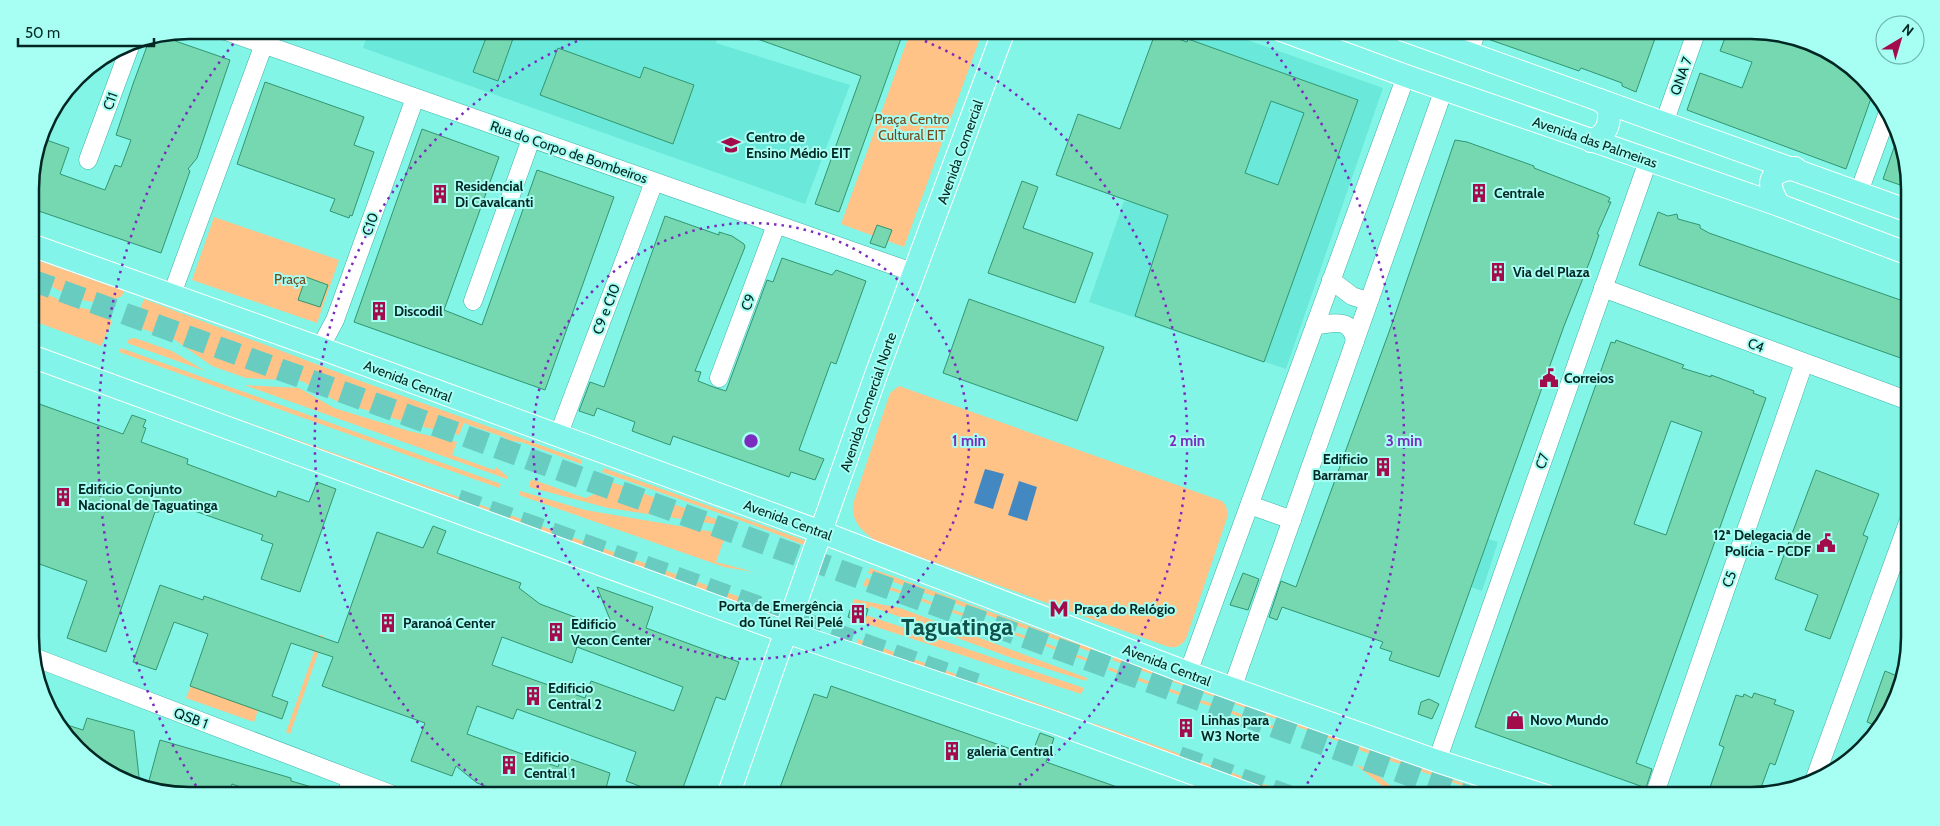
<svg xmlns="http://www.w3.org/2000/svg" width="1940" height="826" font-family="Cabin,sans-serif">
<rect width="100%" height="100%" fill="#83f5e7"/>
<!-- built -->
<g fill="#6ae9da">
<path d="M 369,30 L 720,30 L 716,43 L 850,85 L 805,204 L 363,48 Z"/>
<path d="M 1198,30 L 1219,30 L 1383,88 L 1286,369 L 1089,302 L 1124,201 L 1151,206 L 1165,117 Z"/>
<path d="M 1457,529 L 1498,542 L 1482,591 L 1443,577 Z"/>
</g>
<!-- green -->
<g fill="#ffc287">
<path d="M 911,30 L 983,30 L 904,247 L 841,224 Z"/>
<path d="M 214,217 L 339,260 L 317,323 L 192,280 Z"/>
<path d="M 31,258 L 124,291 L 122,296 C 87,312 59,292 31,272 Z"/>
<path d="M 31,284 C 54,299 76,310 105,311 L 112,322 L 101,346 L 31,320 Z"/>
<path d="M 144,299 L 366,383 L 582,460 L 581,464 L 521,442 L 505,440 L 506,438 L 464,423 L 459,435 L 419,426 L 336,401 L 302,381 L 246,378 L 212,366 L 175,340 L 140,328 L 135,322 Z"/>
<path d="M 135,338 L 172,351 L 205,371 L 127,343 L 129,339 Z"/>
<path d="M 121,348 L 501,484 L 499,488 L 119,352 Z"/>
<path d="M 110,374 L 495,510 L 494,512 L 110,376 Z"/>
<path d="M 244,385 L 299,388 L 334,408 L 409,431 L 457,442 L 452,455 L 494,470 L 496,467 L 508,477 L 507,479 Z"/>
<path d="M 899,386 L 1222,501 L 1226,506 L 1228,515 L 1186,639 C 1180,647 1175,649 1166,646 L 876,541 C 863,532 851,522 853,504 L 890,393 Z"/>
<path d="M 604,468 L 806,541 L 804,545 L 753,525 L 602,472 Z"/>
<path d="M 600,478 L 741,528 L 608,508 L 529,487 L 531,479 L 585,498 L 595,494 Z"/>
<path d="M 520,491 L 585,510 L 726,534 L 716,562 L 754,572 L 724,567 L 519,495 Z"/>
<path d="M 510,515 L 782,612 L 778,621 L 509,518 Z"/>
<path d="M 870,568 L 1095,650 L 1094,653 L 868,573 Z"/>
<path d="M 866,578 L 1089,659 L 1089,662 L 893,591 L 863,586 Z"/>
<path d="M 854,599 L 900,608 L 1087,678 L 1086,681 L 1009,657 L 870,606 L 868,609 L 852,604 Z"/>
<path d="M 866,615 L 1084,688 L 1081,694 L 864,623 Z"/>
<path d="M 320,635 L 324,636 L 290,734 L 286,732 Z"/>
<path d="M 858,639 L 1068,714 L 1067,716 L 855,648 Z"/>
<path d="M 1114,657 L 1341,740 L 1340,742 L 1112,660 Z"/>
<path d="M 1109,667 L 1283,729 L 1285,733 L 1108,670 Z"/>
<path d="M 191,686 L 258,710 L 254,722 L 186,698 Z"/>
<path d="M 1093,723 L 1297,796 L 1281,796 L 1092,728 Z"/>
<path d="M 1360,747 L 1499,796 L 1492,796 L 1359,750 Z"/>
<path d="M 1356,765 L 1370,769 L 1403,796 L 1395,796 Z"/>
</g>
<!-- water -->
<g fill="#4388c0">
<path d="M 985,469 L 1004,474 L 993,509 L 974,503 Z"/>
<path d="M 1019,481 L 1037,487 L 1027,521 L 1008,515 Z"/>
</g>
<!-- building -->
<g fill="#76d8b0" stroke="#339571" fill-rule="evenodd">
<path d="M 489,30 L 516,30 L 498,81 L 473,72 Z"/>
<path d="M 738,30 L 904,30 L 839,212 L 815,204 L 861,76 L 738,32 Z"/>
<path d="M 1487,30 L 1658,30 L 1636,92 L 1622,86 L 1622,83 L 1581,68 L 1579,71 L 1485,38 Z"/>
<path d="M 1728,30 L 1752,30 L 1812,42 L 1874,90 L 1846,169 L 1687,110 L 1700,73 L 1742,88 L 1752,62 L 1720,51 Z"/>
<path d="M 1156,31 L 1187,42 L 1188,39 L 1358,100 L 1264,362 L 1135,316 L 1168,215 L 1056,175 L 1078,114 L 1120,129 ZM 1271,101 L 1304,113 L 1278,185 L 1245,173 Z"/>
<path d="M 161,36 L 230,60 L 197,158 L 188,169 L 190,171 L 161,253 L 30,208 L 30,178 L 41,138 L 69,148 L 60,174 L 105,190 L 115,165 L 121,167 L 131,140 L 116,135 L 133,84 L 150,38 Z"/>
<path d="M 558,48 L 640,78 L 644,67 L 694,85 L 673,144 L 540,95 Z"/>
<path d="M 265,82 L 364,117 L 354,145 L 374,152 L 352,216 L 350,215 L 349,218 L 330,211 L 335,199 L 237,164 Z"/>
<path d="M 422,129 L 499,157 L 444,310 L 482,325 L 537,170 L 614,197 L 545,390 L 354,322 Z"/>
<path d="M 1897,139 L 1909,168 L 1909,188 L 1883,179 Z"/>
<path d="M 1455,140 L 1467,142 L 1534,166 L 1534,168 L 1604,195 L 1610,198 L 1608,202 L 1611,202 L 1597,234 L 1599,235 L 1591,258 L 1564,326 L 1439,677 L 1389,660 L 1392,652 L 1380,648 L 1383,642 L 1282,607 L 1277,620 L 1269,617 L 1281,581 L 1296,587 L 1393,321 Z"/>
<path d="M 1022,181 L 1038,187 L 1023,228 L 1093,253 L 1075,303 L 988,273 Z"/>
<path d="M 1658,212 L 1668,216 L 1677,214 L 1678,219 L 1700,225 L 1700,228 L 1709,233 L 1909,303 L 1909,361 L 1639,265 Z"/>
<path d="M 665,216 L 719,235 L 719,232 L 732,236 L 744,244 L 745,247 L 695,371 L 701,372 L 698,381 L 716,388 L 726,391 L 767,280 L 773,282 L 782,258 L 832,275 L 836,270 L 866,281 L 836,364 L 831,362 L 799,450 L 824,459 L 815,480 L 791,472 L 789,477 L 673,436 L 670,445 L 632,431 L 635,422 L 597,408 L 594,416 L 579,411 L 590,382 L 604,387 Z"/>
<path d="M 877,225 L 892,230 L 885,248 L 870,243 Z"/>
<path d="M 306,277 L 328,285 L 320,307 L 298,300 Z"/>
<path d="M 969,299 L 1104,347 L 1077,421 L 943,373 Z"/>
<path d="M 1616,340 L 1684,365 L 1682,368 L 1711,377 L 1711,375 L 1754,391 L 1753,393 L 1766,398 L 1636,763 L 1652,769 L 1646,788 L 1475,727 L 1611,342 L 1615,343 ZM 1671,421 L 1702,432 L 1666,535 L 1634,524 Z"/>
<path d="M 31,401 L 123,434 L 132,415 L 146,420 L 143,427 L 146,428 L 141,442 L 188,459 L 187,464 L 276,497 L 278,491 L 309,502 L 317,482 L 336,489 L 300,592 L 261,579 L 273,544 L 261,540 L 263,535 L 186,508 L 175,509 L 158,503 L 159,512 L 155,512 L 106,652 L 67,638 L 87,581 L 31,561 Z"/>
<path d="M 1816,470 L 1879,494 L 1863,535 L 1868,537 L 1830,639 L 1805,630 L 1818,595 L 1775,579 Z"/>
<path d="M 433,526 L 446,531 L 437,553 L 521,583 L 519,588 L 540,604 L 615,632 L 597,587 L 653,607 L 646,628 L 739,662 L 725,700 L 716,697 L 680,796 L 666,796 L 626,781 L 636,752 L 517,709 L 513,719 L 477,706 L 467,734 L 558,767 L 562,756 L 610,773 L 604,796 L 513,796 L 477,783 L 456,766 L 452,776 L 411,761 L 425,723 L 322,686 L 333,657 L 291,643 L 272,696 L 288,702 L 282,719 L 190,686 L 208,634 L 174,622 L 156,670 L 133,662 L 160,585 L 203,600 L 204,596 L 338,643 L 377,532 L 423,548 ZM 502,637 L 572,663 L 577,647 L 683,687 L 674,711 L 591,681 L 585,698 L 492,665 Z"/>
<path d="M 1243,573 L 1259,579 L 1248,610 L 1230,605 Z"/>
<path d="M 852,604 L 868,609 L 864,623 L 848,617 Z"/>
<path d="M 1885,671 L 1902,678 L 1898,698 L 1881,728 L 1867,722 Z"/>
<path d="M 831,686 L 1031,756 L 1040,733 L 1054,738 L 1046,762 L 1137,794 L 1137,796 L 777,796 L 814,694 L 827,698 Z"/>
<path d="M 1754,693 L 1776,700 L 1774,704 L 1794,711 L 1775,765 L 1770,763 L 1758,796 L 1707,796 L 1724,747 L 1719,745 L 1736,695 L 1743,697 L 1744,694 L 1752,698 Z"/>
<path d="M 1429,699 L 1439,704 L 1432,719 L 1418,714 L 1421,702 Z"/>
<path d="M 87,718 L 134,731 L 140,786 L 128,784 L 63,734 L 58,722 L 83,730 Z"/>
<path d="M 160,740 L 291,778 L 291,781 L 329,792 L 328,796 L 267,796 L 232,784 L 229,796 L 188,796 L 147,788 Z"/>
</g>
<g fill="none" stroke-linecap="round" stroke-linejoin="round">
<!-- major-tunnel -->
<g stroke="#69ccc0" stroke-width="22" stroke-dasharray="22 11" stroke-linecap="butt">
<path d="M 31,280 L 1467,796"/>
<path d="M 458,500 L 984,687"/>
<path d="M 1179,757 L 1289,796"/>
</g>
<!-- minor casing -->
<g stroke="#3ab3a7" stroke-width="19">
<g id="minor">
<path d="M 223,30 L 915,273"/>
<path d="M 1469,53 L 1477,30"/>
<path d="M 1664,123 L 1697,30"/>
<path d="M 88,160 L 132,41"/>
<path d="M 1859,192 L 1887,115"/>
<path d="M 1331,280 L 1352,296 L 1364,300 L 1370,298"/>
<path d="M 1603,288 L 1909,401"/>
<path d="M 172,294 L 264,44"/>
<path d="M 473,301 L 531,139"/>
<path d="M 1315,325 C 1334,324 1350,316 1355,341"/>
<path d="M 320,348 L 335,320 L 415,98"/>
<path d="M 719,378 L 776,225"/>
<path d="M 558,436 L 654,182"/>
<path d="M 1250,505 L 1292,520"/>
<path d="M 31,656 L 396,796"/>
<path d="M 1188,673 L 1406,76"/>
<path d="M 1232,689 L 1444,89"/>
<path d="M 1437,761 L 1648,161"/>
<path d="M 1815,778 L 1910,517"/>
<path d="M 346,796 L 351,779"/>
<path d="M 1654,796 L 1804,363"/>
</g>
</g>
<!-- major casing -->
<g stroke="#fff" stroke-width="24">
<g id="major">
<path d="M 1281,30 L 1406,76 L 1779,205 L 1909,254"/>
<path d="M 1404,30 L 1909,211"/>
<path d="M 1591,141 C 1607,134 1610,126 1609,108 L 1600,100"/>
<path d="M 1779,205 C 1766,183 1767,172 1795,168"/>
<path d="M 31,245 L 320,348 L 821,532 L 1188,673 L 1437,761 L 1546,796"/>
<path d="M 31,356 L 786,632 L 1053,722 L 1254,796"/>
<path d="M 728,796 L 877,372 L 1004,30"/>
</g>
</g>
<!-- minor -->
<use href="#minor" stroke="#fff" stroke-width="18"/>
<!-- major -->
<use href="#major" stroke="#83f4e9" stroke-width="22"/>
</g>
<!-- distance rings -->
<g fill="none" stroke="#7b2cbf" stroke-width="2.5" stroke-dasharray="2.5 5">
<circle cx="751" cy="441" r="218"/>
<path d="M495 794A436 436 0 0 1 605 30M897 30A436 436 0 0 1 1007 794"/>
<path d="M200 792A653 653 0 0 1 244 30M1258 30A653 653 0 0 1 1302 792"/>
</g>
<!-- icons -->
<defs>
<g id="school-bare" transform="scale(1.5)"><path d="M0-5L7-2L0 1L-7-2ZM-4 1L0 2.5L4 1V4Q0 6-4 4Z" fill="#a30c4b" stroke="#a7fef2" stroke-width="2.5" paint-order="stroke"/></g>
<g id="building-bare" transform="scale(1.5)"><path d="M-4-6H4V6H1V3H-1V6H-4ZM-2.5-4.3h1.7v1.8h-1.7ZM.8-4.3h1.7v1.8H.8ZM-2.5-1h1.7V.8h-1.7ZM.8-1h1.7V.8H.8Z" fill="#a30c4b" stroke="#a7fef2" stroke-width="2.5" paint-order="stroke"/></g>
<g id="civic-bare" transform="scale(1.5)"><path d="M-.6-6.5H3V-4.5H.6V-3L4-1V1h2V6H-6V1h2V-1L-.6-3ZM-1.2 2.5V6h2.4V2.5Z" fill="#a30c4b" stroke="#a7fef2" stroke-width="2.5" paint-order="stroke"/></g>
<g id="metro-bare" transform="scale(1.5)"><path d="M-5.5 5V-5H-3L0 0L3-5H5.5V5H3V-.5L0 4L-3-.5V5Z" fill="#a30c4b" stroke="#a7fef2" stroke-width="2.5" paint-order="stroke"/></g>
<g id="shop-bare" transform="scale(1.5)"><path d="M-5-2.5h2.3a2.7 3.5 0 0 1 5.4 0H5L5.5 6h-11ZM-1.5-2.5h3a1.5 2.3 0 0 0-3 0Z" fill="#a30c4b" stroke="#a7fef2" stroke-width="2.5" paint-order="stroke"/></g>
</defs>
<g fill-rule="evenodd">
<use href="#school-bare" x="731" y="145"/>
<use href="#building-bare" x="1479" y="193"/>
<use href="#building-bare" x="440" y="194"/>
<use href="#building-bare" x="1498" y="272"/>
<use href="#building-bare" x="379" y="311"/>
<use href="#civic-bare" x="1549" y="378"/>
<use href="#building-bare" x="1383" y="467"/>
<use href="#building-bare" x="63" y="497"/>
<use href="#civic-bare" x="1826" y="543"/>
<use href="#metro-bare" x="1059" y="609"/>
<use href="#building-bare" x="858" y="614"/>
<use href="#building-bare" x="388" y="623"/>
<use href="#building-bare" x="556" y="632"/>
<use href="#building-bare" x="533" y="696"/>
<use href="#shop-bare" x="1515" y="720"/>
<use href="#building-bare" x="1186" y="728"/>
<use href="#building-bare" x="952" y="751"/>
<use href="#building-bare" x="509" y="765"/>
</g>
<g text-anchor="middle" dominant-baseline="central" stroke-width="4" stroke-linejoin="round" paint-order="stroke">
<!-- street labels -->
<g font-size="14" fill="#002723" stroke="#a7fef2">
<text transform="translate(1681 76) rotate(-70)">QNA 7</text>
<text transform="translate(110 101) rotate(-70)">C11</text>
<text transform="translate(1595 142) rotate(19)">Avenida das Palmeiras</text>
<text transform="translate(569 152) rotate(19)">Rua do Corpo de Bombeiros</text>
<text transform="translate(960 152) rotate(-70)">Avenida Comercial</text>
<text transform="translate(370 224) rotate(-70)">C10</text>
<text transform="translate(748 302) rotate(-70)">C9</text>
<text transform="translate(606 309) rotate(-69)">C9 e C10</text>
<text transform="translate(1756 345) rotate(20)">C4</text>
<text transform="translate(408 381) rotate(21)">Avenida Central</text>
<text transform="translate(868 402) rotate(-71)">Avenida Comercial Norte</text>
<text transform="translate(1542 461) rotate(-71)">C7</text>
<text transform="translate(788 520) rotate(20)">Avenida Central</text>
<text transform="translate(1729 579) rotate(-71)">C5</text>
<text transform="translate(1167 665) rotate(21)">Avenida Central</text>
<text transform="translate(191 718) rotate(21)">QSB 1</text>
</g>
<!-- park labels -->
<g font-size="14" fill="#754a1b" stroke="#a7fef2">
<text x="912" y="119">Praça Centro<tspan x="912" dy="16">Cultural EIT</tspan></text>
<text x="290" y="279">Praça</text>
</g>
<!-- poi labels -->
<g font-size="14" font-weight="bold" fill="#002723" stroke="#a7fef2" text-anchor="start">
<text x="746" y="137">Centro de<tspan x="746" dy="16">Ensino Médio EIT</tspan></text>
<text x="455" y="186">Residencial<tspan x="455" dy="16">Di Cavalcanti</tspan></text>
<text x="1494" y="193">Centrale</text>
<text x="1513" y="272">Via del Plaza</text>
<text x="394" y="311">Discodil</text>
<text x="1564" y="378">Correios</text>
<text x="1368" y="459" text-anchor="end">Edificio<tspan x="1368" dy="16">Barramar</tspan></text>
<text x="78" y="489">Edifício Conjunto<tspan x="78" dy="16">Nacional de Taguatinga</tspan></text>
<text x="1811" y="535" text-anchor="end">12ª Delegacia de<tspan x="1811" dy="16">Polícia - PCDF</tspan></text>
<text x="843" y="606" text-anchor="end">Porta de Emergência<tspan x="843" dy="16">do Túnel Rei Pelé</tspan></text>
<text x="1074" y="609">Praça do Relógio</text>
<text x="403" y="623">Paranoá Center</text>
<text x="571" y="624">Edificio<tspan x="571" dy="16">Vecon Center</tspan></text>
<text x="548" y="688">Edificio<tspan x="548" dy="16">Central 2</tspan></text>
<text x="1201" y="720">Linhas para<tspan x="1201" dy="16">W3 Norte</tspan></text>
<text x="1530" y="720">Novo Mundo</text>
<text x="967" y="751">galeria Central</text>
<text x="524" y="757">Edificio<tspan x="524" dy="16">Central 1</tspan></text>
</g>
<!-- town labels -->
<g font-size="24" font-weight="bold" fill="#0f524c" stroke="#a7fef2">
<text x="957" y="626">Taguatinga</text>
</g>
</g>
<!-- crop -->
<path d="M0 0H1940V826H0ZM189 39H1751A150 150 0 0 1 1901 189V637A150 150 0 0 1 1751 787H189A150 150 0 0 1 39 637V189A150 150 0 0 1 189 39Z" fill="#a7fef2" fill-rule="evenodd"/>
<path fill="none" stroke="#002723" stroke-width="2.5" d="M189 39H1751A150 150 0 0 1 1901 189V637A150 150 0 0 1 1751 787H189A150 150 0 0 1 39 637V189A150 150 0 0 1 189 39Z"/>
<circle cx="751" cy="441" r="8" fill="#7b2cbf" stroke="#a7fef2" stroke-width="2.5"/>
<g font-size="15" text-anchor="middle" font-weight="bold" fill="#7b2cbf" stroke="#a7fef2" stroke-width="4" stroke-linejoin="round" paint-order="stroke">
<text x="969" y="446">1 min</text>
<text x="1187" y="446">2 min</text>
<text x="1404" y="446">3 min</text>
</g>
<!-- north arrow -->
<g transform="translate(1900 40) rotate(38)"><circle r="24" fill="#a7fef2" stroke="#64a89f"/>
<path d="M0-4L9 19L0 12L-9 19Z" fill="#a30c4b"/>
<text y="-8" font-size="14" font-weight="bold" text-anchor="middle" fill="#002723">N</text>
</g>
<!-- scale -->
<path d="M18 38v8h136v-8" fill="none" stroke="#002723" stroke-width="2.5"/>
<text x="25" y="38" font-size="15" fill="#002723" stroke="#a7fef2" stroke-width="4" paint-order="stroke">50 m</text>
</svg>
